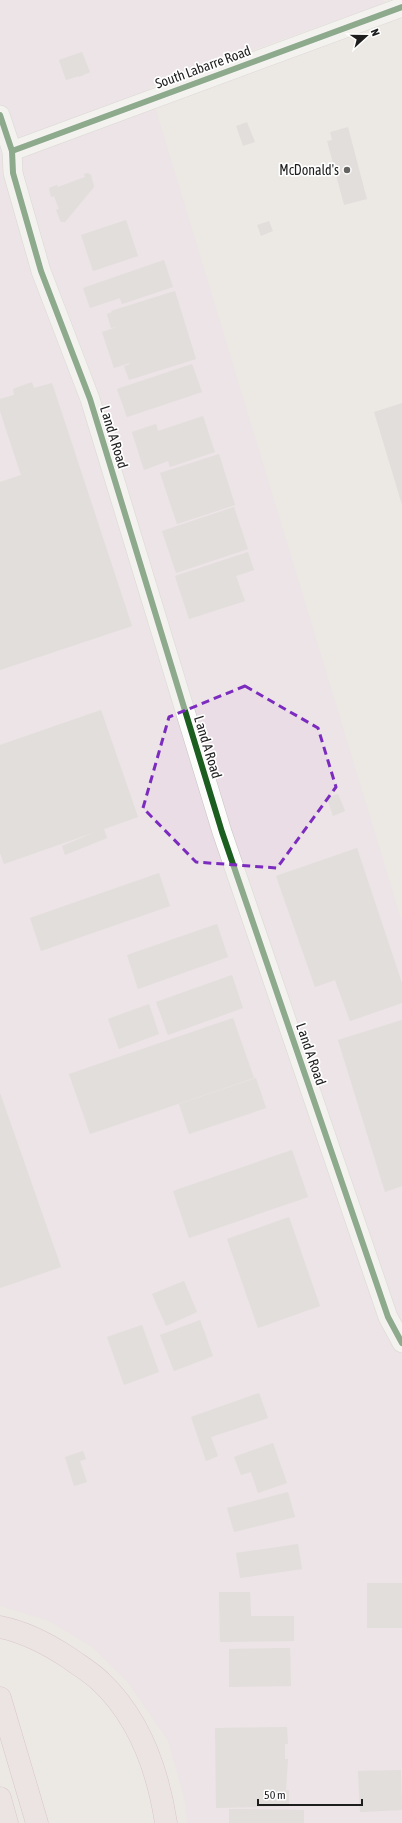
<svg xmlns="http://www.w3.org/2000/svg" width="402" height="1823" font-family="'Asap Condensed',sans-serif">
<rect width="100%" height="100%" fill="#ece9e5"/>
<!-- industrial -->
<path fill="#eadde6" d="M 0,0 L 383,0 L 384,3 L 149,87 L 402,922 L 402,1823 L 187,1823 L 184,1798 L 168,1741 L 128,1683 L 92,1647 L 49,1621 L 0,1606 Z"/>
<!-- building -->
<g fill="#d4d0ce">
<path d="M 82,52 L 90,72 L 79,77 L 79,76 L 66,80 L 59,60 Z"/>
<path d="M 247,122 L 255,142 L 243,146 L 236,126 Z"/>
<path d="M 348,127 L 367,199 L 344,205 L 327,141 L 332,140 L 330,132 Z"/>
<path d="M 88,173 L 91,175 L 94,187 L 65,222 L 61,222 L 56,210 L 59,209 L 54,196 L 51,197 L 49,188 L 57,185 L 58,187 L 85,177 L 84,174 Z"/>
<path d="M 126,220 L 138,256 L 93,271 L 81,235 Z"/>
<path d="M 269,221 L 273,231 L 261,236 L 257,225 Z"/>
<path d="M 164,260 L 173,287 L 122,304 L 120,298 L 90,308 L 83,288 Z"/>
<path d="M 175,291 L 196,359 L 129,380 L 124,366 L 130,364 L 129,363 L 114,368 L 102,332 L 117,327 L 111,328 L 107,314 L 112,312 L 111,311 Z"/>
<path d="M 192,364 L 202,392 L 127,417 L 117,389 Z"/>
<path d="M 32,382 L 34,388 L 52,383 L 132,626 L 0,670 L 0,482 L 21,475 L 0,411 L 0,399 L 14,395 L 13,389 Z"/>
<path d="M 402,403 L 402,505 L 374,412 Z"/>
<path d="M 203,416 L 215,452 L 170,467 L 168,461 L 144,470 L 132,432 L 156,424 L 158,431 Z"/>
<path d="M 219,454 L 235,505 L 177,524 L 160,473 Z"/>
<path d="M 234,507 L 248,549 L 176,573 L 162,531 Z"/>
<path d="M 248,552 L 254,570 L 236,576 L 245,601 L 189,619 L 175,576 Z"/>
<path d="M 101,710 L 138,817 L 104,829 L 107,838 L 65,855 L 62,846 L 95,832 L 4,864 L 0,853 L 0,745 Z"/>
<path d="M 338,794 L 345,811 L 333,816 L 327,798 Z"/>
<path d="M 357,848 L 402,983 L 402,1003 L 350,1021 L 335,980 L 315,987 L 276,876 Z"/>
<path d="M 159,873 L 170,906 L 41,951 L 30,918 Z"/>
<path d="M 217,924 L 228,957 L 138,989 L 127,955 Z"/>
<path d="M 232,975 L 243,1008 L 168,1035 L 156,1002 Z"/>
<path d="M 149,1004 L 159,1034 L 119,1049 L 108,1019 Z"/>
<path d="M 233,1018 L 254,1078 L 90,1134 L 69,1074 Z"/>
<path d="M 402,1020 L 402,1186 L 385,1192 L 338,1040 Z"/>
<path d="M 256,1078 L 266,1108 L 189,1134 L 179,1104 Z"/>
<path d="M 0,1093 L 61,1267 L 0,1288 Z"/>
<path d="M 292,1150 L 308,1197 L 189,1238 L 173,1191 Z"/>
<path d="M 289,1217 L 320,1306 L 258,1328 L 227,1239 Z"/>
<path d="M 184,1281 L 197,1312 L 166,1326 L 152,1294 Z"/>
<path d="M 200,1320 L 213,1356 L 174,1371 L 160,1335 Z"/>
<path d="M 142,1325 L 159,1372 L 124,1385 L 107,1337 Z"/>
<path d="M 259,1393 L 268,1418 L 211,1437 L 218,1456 L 206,1461 L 191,1417 Z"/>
<path d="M 273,1443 L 287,1483 L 258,1493 L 251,1472 L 241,1475 L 234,1457 Z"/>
<path d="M 83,1451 L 86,1459 L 80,1461 L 87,1482 L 74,1486 L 65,1457 Z"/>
<path d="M 288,1492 L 295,1517 L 234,1532 L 227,1508 Z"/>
<path d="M 298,1544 L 302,1569 L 240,1578 L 236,1553 Z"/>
<rect x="367" y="1583" width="35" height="45"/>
<path d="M 219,1592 L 250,1592 L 251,1616 L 294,1616 L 294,1641 L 220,1642 Z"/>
<path d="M 290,1648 L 291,1686 L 229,1687 L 229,1649 Z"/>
<path d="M 287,1727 L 288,1744 L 285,1744 L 285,1759 L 288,1759 L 286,1790 L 289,1790 L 289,1806 L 216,1808 L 215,1728 Z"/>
<path d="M 401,1770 L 402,1810 L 360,1812 L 358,1771 Z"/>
<path d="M 229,1809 L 304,1810 L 304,1823 L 229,1823 Z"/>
</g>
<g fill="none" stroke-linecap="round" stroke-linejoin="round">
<!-- minor casing -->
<g stroke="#c4c3c1" stroke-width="20">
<g id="minor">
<path d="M 0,115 L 12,151 L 13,173 L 41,271 L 90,399 L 222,832 L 388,1317 L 402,1343"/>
<path d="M 12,151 L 402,7"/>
</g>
</g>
<!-- highway casing -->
<g stroke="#c29baa" stroke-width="23">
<g id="highway">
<path d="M 0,1627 C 25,1632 48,1644 69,1658 C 80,1666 92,1673 101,1682 C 140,1719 158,1771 166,1823"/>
<path d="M 0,1698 L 37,1823"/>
<path d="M 0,1798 L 7,1823"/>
</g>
</g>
<!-- minor -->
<use href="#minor" stroke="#fcfcfb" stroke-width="19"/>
<!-- highway -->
<use href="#highway" stroke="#eadde1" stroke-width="22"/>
<!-- cycleway casing -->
<g stroke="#fff" stroke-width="8">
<g id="cycleway">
<path d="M 0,115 L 12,151 L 13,173 L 41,271 L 90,399 L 222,832 L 388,1317 L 402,1343"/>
<path d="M 12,151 L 402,7"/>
</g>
</g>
<!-- cycleway -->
<use href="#cycleway" stroke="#1b5e20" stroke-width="6"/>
</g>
<!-- marked area -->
<path d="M0 0H402V1823H0ZM 245,686 L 318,728 L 336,787 L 277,868 L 196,862 L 143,808 L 169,717 Z" fill="#ece9e5" fill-opacity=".55" fill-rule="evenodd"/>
<path fill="none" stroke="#7b2cbf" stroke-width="3" stroke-dasharray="8 5" stroke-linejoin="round" d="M 245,686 L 318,728 L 336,787 L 277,868 L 196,862 L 143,808 L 169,717 Z"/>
<!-- markers -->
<circle fill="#656463" stroke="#fff" stroke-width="1.5" cx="347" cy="170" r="4"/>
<g text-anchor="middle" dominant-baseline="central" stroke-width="3.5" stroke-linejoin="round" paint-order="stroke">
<!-- street labels -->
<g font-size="14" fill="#1d1d1d" stroke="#fff">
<text transform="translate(203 67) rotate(-20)">South Labarre Road</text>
<text transform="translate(114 437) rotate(73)">L and A Road</text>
<text transform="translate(208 747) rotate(73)">L and A Road</text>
<text transform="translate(311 1054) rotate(71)">L and A Road</text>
</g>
<!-- poi labels -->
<g font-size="14" fill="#1d1d1d" stroke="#fff" text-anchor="end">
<text x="339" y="170">McDonald's</text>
</g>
</g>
<!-- north arrow -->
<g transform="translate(366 36) rotate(69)" stroke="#ffffff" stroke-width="3" paint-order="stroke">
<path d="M0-3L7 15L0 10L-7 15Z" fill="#1d1d1d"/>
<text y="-6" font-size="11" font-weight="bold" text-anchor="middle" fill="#1d1d1d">N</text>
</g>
<!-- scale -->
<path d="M258 1799v6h104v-6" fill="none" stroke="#1d1d1d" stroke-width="2"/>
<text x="264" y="1799" font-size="12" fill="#1d1d1d" stroke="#ffffff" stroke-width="3" paint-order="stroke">50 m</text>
</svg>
